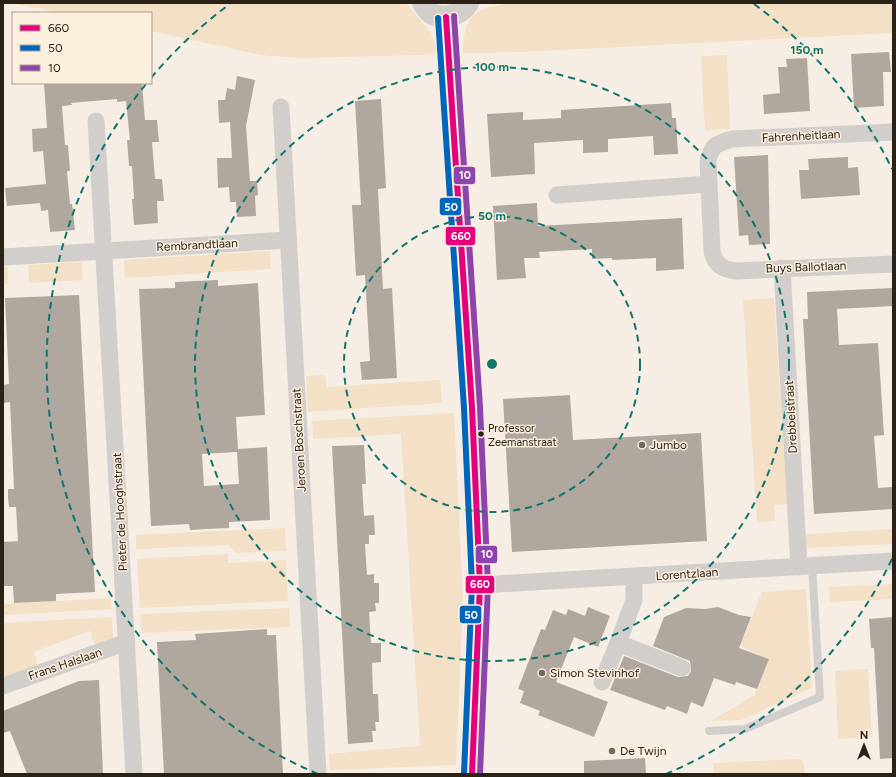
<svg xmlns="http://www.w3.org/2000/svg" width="896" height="777" font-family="Figtree,sans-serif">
<rect width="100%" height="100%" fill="#f6eee4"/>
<!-- green -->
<g fill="#f3e0c7">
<path d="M 11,3 L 406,3 L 431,33 L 438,53 L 421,55 L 298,58 L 261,55 L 151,31 L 151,13 L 61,13 Z"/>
<path d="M 514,3 L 893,3 L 893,33 L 522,52 L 463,53 C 463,12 478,7 514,3 Z"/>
<path d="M 727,55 L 730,129 L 705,130 L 701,56 Z"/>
<path d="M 270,251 L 271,269 L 125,278 L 124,260 Z"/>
<path d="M 82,262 L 83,280 L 29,283 L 28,265 Z"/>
<rect x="3" y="267" width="5" height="17"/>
<path d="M 774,298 L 787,504 L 774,505 L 775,521 L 757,522 L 743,300 Z"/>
<path d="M 325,375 L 327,387 L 440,380 L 442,403 L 308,412 L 306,376 Z"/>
<path d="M 454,413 L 463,598 L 456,765 L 330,770 L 329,754 L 420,746 L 401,434 L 313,439 L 312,421 Z"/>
<path d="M 285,528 L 286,551 L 235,553 L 229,545 L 136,549 L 136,535 Z"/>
<path d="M 893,529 L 893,544 L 806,548 L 806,534 Z"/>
<path d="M 228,554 L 228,563 L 286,560 L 288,601 L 140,608 L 137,559 Z"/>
<path d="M 893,584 L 893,599 L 830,602 L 829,587 Z"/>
<path d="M 806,589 L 812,688 L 741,720 L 711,721 L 755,695 L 768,659 L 740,646 L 762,592 Z"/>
<path d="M 111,598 L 112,609 L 3,615 L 3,604 Z"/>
<path d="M 289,608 L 290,627 L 141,633 L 140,614 Z"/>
<path d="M 112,617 L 113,638 L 95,646 L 90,631 L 34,652 L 38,666 L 3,679 L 3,623 Z"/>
<path d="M 868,669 L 872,737 L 838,739 L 835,671 Z"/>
<path d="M 797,759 L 803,761 L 805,774 L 714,774 L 713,763 Z"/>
</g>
<!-- building -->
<g fill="#b0a89f" fill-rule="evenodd">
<path d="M 889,52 L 891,72 L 883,72 L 884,106 L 854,108 L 851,54 Z"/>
<path d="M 807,58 L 810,111 L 764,114 L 763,95 L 780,93 L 778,67 L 787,67 L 786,59 Z"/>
<path d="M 237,76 L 255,80 L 246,126 L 250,181 L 257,181 L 258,195 L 255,196 L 256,216 L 237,217 L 236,202 L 230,202 L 229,187 L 218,188 L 217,158 L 232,158 L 230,122 L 219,123 L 218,100 L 225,100 L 227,88 L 235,90 Z"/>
<path d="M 44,83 L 142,83 L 145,120 L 157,120 L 159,142 L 152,142 L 155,179 L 162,179 L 164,201 L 157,201 L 158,223 L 134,225 L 132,199 L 134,199 L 132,166 L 129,166 L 127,140 L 130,140 L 126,101 L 117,102 L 117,99 L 71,103 L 72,105 L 62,106 L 65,145 L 68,145 L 70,171 L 67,171 L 70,204 L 72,204 L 75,230 L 50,232 L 48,210 L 41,211 L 40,203 L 7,206 L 5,188 L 46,184 L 43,151 L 33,152 L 32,129 L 47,128 Z"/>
<path d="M 381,99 L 386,188 L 378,189 L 383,289 L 392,288 L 397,378 L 362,380 L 360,362 L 370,361 L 365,275 L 356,276 L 352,205 L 361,205 L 355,101 Z"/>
<path d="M 671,103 L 672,118 L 676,118 L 678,154 L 654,155 L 653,136 L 608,139 L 608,152 L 583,153 L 583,140 L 534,143 L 535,174 L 491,177 L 487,114 L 523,112 L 523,120 L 561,118 L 561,110 Z"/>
<path d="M 768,155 L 770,244 L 749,245 L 748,235 L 739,236 L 734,157 Z"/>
<path d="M 848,157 L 848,168 L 858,167 L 860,195 L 801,199 L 799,170 L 809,170 L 808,159 Z"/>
<path d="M 537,203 L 538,226 L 682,218 L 684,269 L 656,271 L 656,258 L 612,260 L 612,258 L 592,259 L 592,249 L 539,252 L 540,258 L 524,258 L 526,278 L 497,280 L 493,206 Z"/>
<path d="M 218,280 L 218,286 L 258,283 L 265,415 L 236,417 L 238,449 L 267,447 L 270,520 L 229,522 L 229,528 L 206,529 L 190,530 L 189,524 L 151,526 L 139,289 L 175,288 L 175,282 ZM 237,452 L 239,484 L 204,486 L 202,454 Z"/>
<path d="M 893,288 L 893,306 L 837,309 L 839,345 L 878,343 L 884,435 L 874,436 L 878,488 L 893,487 L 893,509 L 814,514 L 803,319 L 808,319 L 807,292 Z"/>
<path d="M 79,295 L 95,592 L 56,594 L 56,601 L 14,603 L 13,586 L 3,586 L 3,542 L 18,541 L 16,507 L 9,507 L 8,498 L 8,489 L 14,489 L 10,402 L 4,403 L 3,388 L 3,385 L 9,384 L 5,298 Z"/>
<path d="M 570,395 L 573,440 L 701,433 L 707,541 L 512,552 L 503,399 Z"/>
<path d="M 364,445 L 366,484 L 362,484 L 364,516 L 374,515 L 375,535 L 369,535 L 369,544 L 365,544 L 367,575 L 374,574 L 374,583 L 379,583 L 379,603 L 375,603 L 376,611 L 369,612 L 371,643 L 381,643 L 381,662 L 372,663 L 373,694 L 378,694 L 379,722 L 375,722 L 376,731 L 372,731 L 373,742 L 348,744 L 332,446 Z"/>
<path d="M 588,607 L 610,616 L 598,647 L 574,637 L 556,682 L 608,702 L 594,737 L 538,715 L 540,711 L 520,703 L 524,691 L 518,689 L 541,629 L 545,630 L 553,610 L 566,615 L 568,609 L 585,616 Z"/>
<path d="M 718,607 L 739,615 L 751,617 L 739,648 L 769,659 L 757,689 L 736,682 L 735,685 L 714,678 L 703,707 L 691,702 L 687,714 L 667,706 L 665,710 L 610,690 L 624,656 L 678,677 L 688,676 L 691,671 L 690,661 L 653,646 L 664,617 L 686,608 L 705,609 Z"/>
<path d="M 893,617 L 893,758 L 880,759 L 874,648 L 871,648 L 869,619 Z"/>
<path d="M 267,629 L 267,635 L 276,635 L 283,774 L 164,774 L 157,642 L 196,640 L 195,634 Z"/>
<path d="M 99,680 L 103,774 L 27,774 L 10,731 L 3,733 L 3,711 L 79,681 Z"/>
<path d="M 645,758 L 646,774 L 584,774 L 584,761 Z"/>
</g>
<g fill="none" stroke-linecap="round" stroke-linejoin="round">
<!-- lane -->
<path stroke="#d2cecb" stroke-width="8" d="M 709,731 L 745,729 L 820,697 L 812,566"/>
<!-- street -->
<g stroke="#d2cecb" stroke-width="17">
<path d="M 281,107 L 318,774"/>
<path d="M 96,121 L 134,774"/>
<path d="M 893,132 L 732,139 C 716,144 713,144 708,160 L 712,251 C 715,265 722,269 736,271 L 893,264"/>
<path d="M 557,195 L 709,184"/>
<path d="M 3,257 L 288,240"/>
<path d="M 782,268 L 799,567"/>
<path d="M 634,577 L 634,600 L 618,643 L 682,668"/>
<path d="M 480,585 L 893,561"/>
<path d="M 602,682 L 618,643"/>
<path d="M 3,686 L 127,642"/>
</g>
<!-- secondary -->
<g stroke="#d1cdc8" stroke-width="22">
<path d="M 423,3 C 425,6 428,11 431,13 C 444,21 461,14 468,3"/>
<path d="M 446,17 L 472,408 L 480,585 L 472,774"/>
</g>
<!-- bus-1 casing -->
<g stroke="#fdefdd" stroke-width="9">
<path id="bus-1" d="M 446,17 L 472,408 L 480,585 L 472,774"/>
</g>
<!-- bus-2 casing -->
<g stroke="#fdefdd" stroke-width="9">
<path id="bus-2" d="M 438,18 L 464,408 L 472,585 L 464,774"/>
</g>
<!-- bus-3 casing -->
<g stroke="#fdefdd" stroke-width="9">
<path id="bus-3" d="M 454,16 L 480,407 L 488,585 L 480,774"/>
</g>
<!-- bus-1 -->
<use href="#bus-1" stroke="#e5007d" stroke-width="6"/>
<!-- bus-2 -->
<use href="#bus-2" stroke="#0065bd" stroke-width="6"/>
<!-- bus-3 -->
<use href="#bus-3" stroke="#8e44ad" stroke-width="6"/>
</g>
<!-- distance rings -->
<g fill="none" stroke="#0f766e" stroke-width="2" stroke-dasharray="7 5">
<circle cx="492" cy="364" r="148"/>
<circle cx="492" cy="364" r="297"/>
<path d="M892 559A445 445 0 0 1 666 774M318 774A445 445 0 0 1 146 84M151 78A445 445 0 0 1 230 4M754 4A445 445 0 0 1 892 169"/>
</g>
<!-- markers -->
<circle fill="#2b2217" stroke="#fdefdd" stroke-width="1.5" cx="481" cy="434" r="3.5"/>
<g fill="#72695f" stroke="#fdefdd" stroke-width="1.5">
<circle cx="642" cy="445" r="4"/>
<circle cx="542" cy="673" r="4"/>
<circle cx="612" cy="751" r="4"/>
</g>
<g text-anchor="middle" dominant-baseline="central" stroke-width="3" stroke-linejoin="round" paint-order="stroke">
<!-- bus labels -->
<g font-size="11" fill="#2b2217" stroke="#fdefdd" text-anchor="start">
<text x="488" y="428">Professor<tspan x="488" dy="14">Zeemanstraat</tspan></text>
</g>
<!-- street labels -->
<g font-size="12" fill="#2b2217" stroke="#fdefdd">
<text transform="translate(801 136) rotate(-3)">Fahrenheitlaan</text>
<text transform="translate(197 245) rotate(-3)">Rembrandtlaan</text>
<text transform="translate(806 267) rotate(-2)">Buys Ballotlaan</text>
<text transform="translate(791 417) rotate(-93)">Drebbelstraat</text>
<text transform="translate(299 440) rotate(-93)">Jeroen Boschstraat</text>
<text transform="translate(120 512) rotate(-93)">Pieter de Hooghstraat</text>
<text transform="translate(687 574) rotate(-4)">Lorentzlaan</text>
<text transform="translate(65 664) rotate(-19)">Frans Halslaan</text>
</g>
<!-- poi labels -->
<g font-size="12" fill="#2b2217" stroke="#fdefdd" text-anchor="start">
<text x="650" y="445">Jumbo</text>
<text x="550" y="673">Simon Stevinhof</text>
<text x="620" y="751">De Twijn</text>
</g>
</g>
<circle cx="492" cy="364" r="6" fill="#0f766e" stroke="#fdefdd" stroke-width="2"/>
<g font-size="12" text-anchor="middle" font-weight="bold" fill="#0f766e" stroke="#fdefdd" stroke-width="3" stroke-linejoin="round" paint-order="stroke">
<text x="807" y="54">150 m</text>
<text x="492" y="71">100 m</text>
<text x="492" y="220">50 m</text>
</g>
<g stroke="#fdefdd" stroke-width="1.5">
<rect x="453" y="166" width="23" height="19" rx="4" fill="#8e44ad"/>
<rect x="439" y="197" width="23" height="19" rx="4" fill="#0065bd"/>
<rect x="445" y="226" width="31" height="20" rx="4" fill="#e5007d"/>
<rect x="475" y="545" width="23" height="19" rx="4" fill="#8e44ad"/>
<rect x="465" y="575" width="30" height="19" rx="4" fill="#e5007d"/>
<rect x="459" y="605" width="23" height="19" rx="4" fill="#0065bd"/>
</g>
<g font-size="11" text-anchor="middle" font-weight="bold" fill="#fff">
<text x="465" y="179">10</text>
<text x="451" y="211">50</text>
<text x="461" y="240">660</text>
<text x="487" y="558">10</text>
<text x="480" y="588">660</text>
<text x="471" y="619">50</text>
</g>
<!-- border -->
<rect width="896" height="777" fill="none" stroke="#2b2217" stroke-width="8"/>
<!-- legend -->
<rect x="12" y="12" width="140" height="72" fill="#fdefdd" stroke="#a99d8e"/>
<rect x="20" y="25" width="20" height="6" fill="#e5007d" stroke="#a99d8e"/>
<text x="48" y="32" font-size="12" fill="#2b2217">660</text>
<rect x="20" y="45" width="20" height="6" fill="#0065bd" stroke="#a99d8e"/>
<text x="48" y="52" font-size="12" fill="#2b2217">50</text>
<rect x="20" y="65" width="20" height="6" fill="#8e44ad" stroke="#a99d8e"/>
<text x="48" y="72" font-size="12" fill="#2b2217">10</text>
<!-- north arrow -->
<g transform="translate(864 745)" stroke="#fdefdd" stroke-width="3" paint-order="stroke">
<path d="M0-3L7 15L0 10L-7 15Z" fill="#2b2217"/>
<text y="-6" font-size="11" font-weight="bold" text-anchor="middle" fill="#2b2217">N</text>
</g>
</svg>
